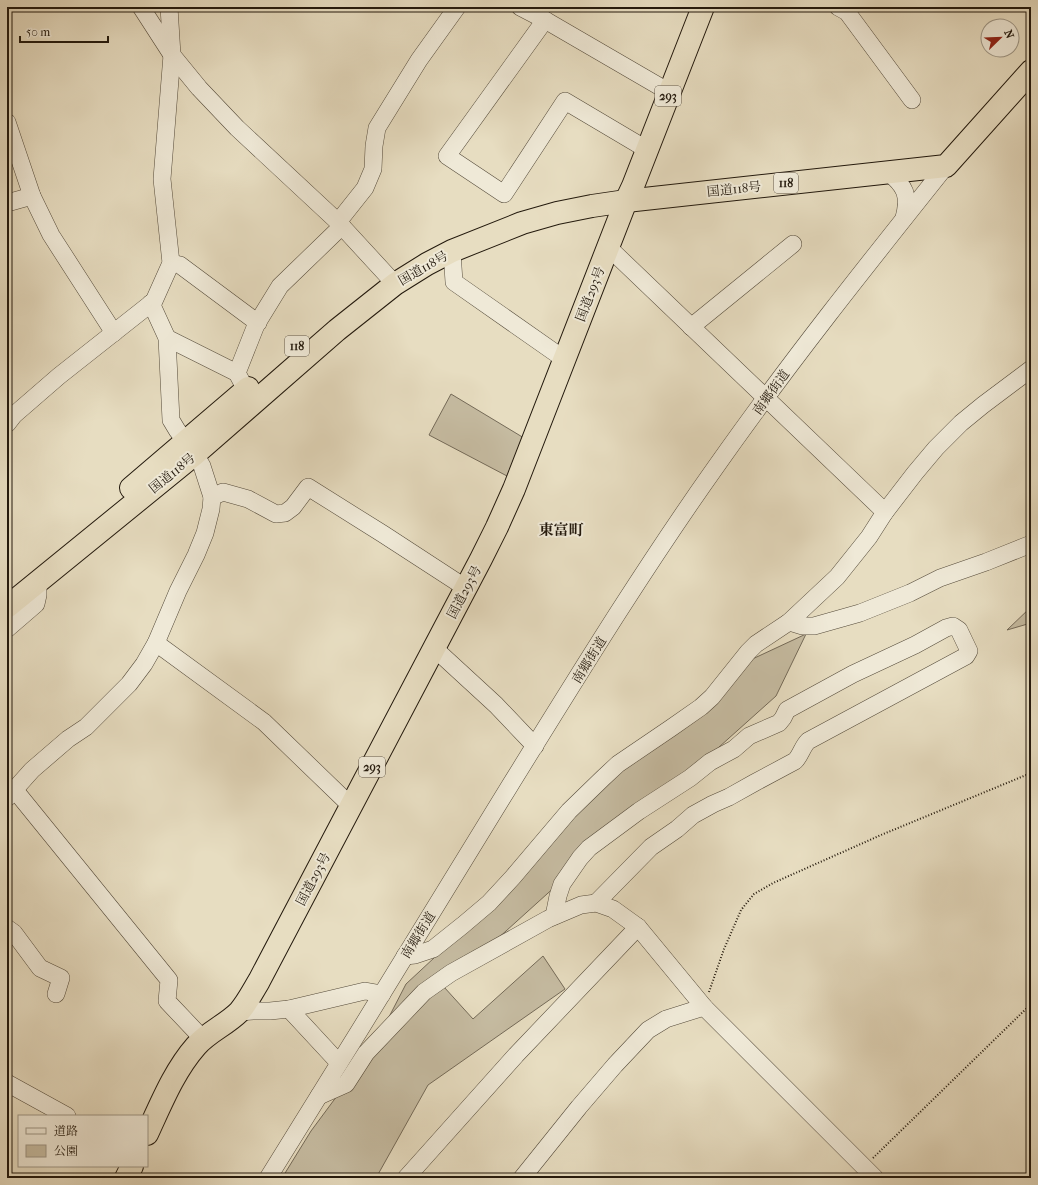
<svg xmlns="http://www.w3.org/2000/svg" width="1038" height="1185" font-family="'IM FELL French Canon','Noto Serif JP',serif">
<rect width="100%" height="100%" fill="#e7ddc1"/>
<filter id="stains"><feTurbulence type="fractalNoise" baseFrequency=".005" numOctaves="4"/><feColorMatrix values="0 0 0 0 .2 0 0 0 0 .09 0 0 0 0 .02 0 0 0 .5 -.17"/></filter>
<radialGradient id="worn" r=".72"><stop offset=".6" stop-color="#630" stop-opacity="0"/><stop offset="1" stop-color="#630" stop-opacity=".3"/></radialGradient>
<!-- green -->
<g fill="#c6bca2" stroke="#746a58">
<path d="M 451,394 L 524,438 L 507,476 L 429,435 Z"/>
<path d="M 1031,607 L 1031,623 L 1007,630 Z"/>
<path d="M 806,634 L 776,696 L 661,799 L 568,875 L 444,987 L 473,1019 L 543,956 L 565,989 L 428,1085 L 376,1178 L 282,1178 L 311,1131 L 374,1046 L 406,984 L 520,878 L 575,813 L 746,662 Z"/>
</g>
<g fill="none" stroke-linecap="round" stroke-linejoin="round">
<!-- minor casing -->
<g stroke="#544a3a" stroke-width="18">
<g id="minor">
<path d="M 141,7 L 172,55 L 199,88 L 237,128 L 338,222 L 395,284"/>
<path d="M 520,7 L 545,20 L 669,92"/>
<path d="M 838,7 L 847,12 L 912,100"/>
<path d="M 545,20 L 447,156 L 504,194 L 565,101 L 646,149"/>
<path d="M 7,122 L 32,196 L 51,235 L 114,333"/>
<path d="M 888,172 C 905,186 910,195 904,218"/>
<path d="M 7,203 L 32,196"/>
<path d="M 338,222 L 365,188 L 373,169 L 374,146 L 377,128 L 419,60 L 457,7"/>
<path d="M 608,247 L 885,512"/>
<path d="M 452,251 L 454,282 L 564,359"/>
<path d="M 171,263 L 180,265 L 258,323"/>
<path d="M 691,327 L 793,244"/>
<path d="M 167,338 L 237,373"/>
<path d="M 246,390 L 237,373 L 256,325 L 280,286 L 342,226"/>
<path d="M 7,424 L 14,415 L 59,376 L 154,301 L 171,263 L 162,179 L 172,55 L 169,7"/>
<path d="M 212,497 L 223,492 L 248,499 L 276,514 L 285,513 L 293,507 L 308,487 L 383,534 L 466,588"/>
<path d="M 789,622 L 802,626 L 814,626 L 860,613 L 910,593 L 940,578 L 986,562 L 1031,544"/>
<path d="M 7,629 L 36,604 L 38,595 L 38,583"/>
<path d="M 156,643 L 264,722 L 351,806"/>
<path d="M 434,648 L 496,705 L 535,746"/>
<path d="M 14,789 L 169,980 L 167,1001 L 203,1039"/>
<path d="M 7,798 L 32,770 L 68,739 L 86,727 L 129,684 L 144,664 L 156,643 L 178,591 L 196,555 L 205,533 L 211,509 L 212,497 L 202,466 L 195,454 L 177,430 L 171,420 L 167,338 L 151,303"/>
<path d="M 554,916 L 558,896 L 562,884 L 580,858 L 589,848 L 639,811 L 690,778 L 710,762 L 734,749 L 749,736 L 779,723 L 783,718 L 787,710 L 853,674 L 915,645 L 946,628 L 953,626 L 959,630 L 969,651 L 966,656 L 808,741 C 802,747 801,755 795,761 L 754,783 L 729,797 L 713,804 L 693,815 L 677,829 L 651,847 L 596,903"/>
<path d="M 7,928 L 14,933 L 40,968 L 61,978 L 56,994"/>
<path d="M 405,956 L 415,955 L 433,949 L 463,925 L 489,903 L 513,877 L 569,811 L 603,778 L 618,764 L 671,728 L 701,707 L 712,697 L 748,652 L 756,644 L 789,622 L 837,577 L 869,537 L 885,512 L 915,473 L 936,448 L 961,423 L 983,405 L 1031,369"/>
<path d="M 289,1009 L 339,1063"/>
<path d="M 239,1012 L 253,1011 L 270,1011 L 289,1009 L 365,991 L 382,994"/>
<path d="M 7,1083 L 67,1116"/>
<path d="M 319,1096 L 346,1084 L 366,1053 L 424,992 L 451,973 L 548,919 L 581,905 L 596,903 L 613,909 L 638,927 L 704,1007 L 875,1178"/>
<path d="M 268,1178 C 349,1048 429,918 509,787 C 576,679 642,571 715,468 C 788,364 867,265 946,166"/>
<path d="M 406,1178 L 516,1055 L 638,927"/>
<path d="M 522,1178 L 579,1107 L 615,1065 L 648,1030 L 666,1019 L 704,1007"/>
</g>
</g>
<!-- highway casing -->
<g stroke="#23190d" stroke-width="24">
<g id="highway">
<path d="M 131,488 L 248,388"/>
<path d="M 7,607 L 195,454 L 337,330 L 395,284 L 427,264 L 452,251 L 522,223 L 557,213 L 592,206 L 626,201 L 946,166 L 1031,71"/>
<path d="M 147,1134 C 161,1104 174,1071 196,1046 C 208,1032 226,1025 239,1012 C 247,1003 253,991 259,981 L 481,559 L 497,527 L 514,489 L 626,201 L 633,186 L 703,7"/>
<path d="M 126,1178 L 132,1166"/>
</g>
</g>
<!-- path -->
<g stroke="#23190d" stroke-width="2" stroke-dasharray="1 2" stroke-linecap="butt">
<path d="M 709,992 L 724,949 L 741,910 L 754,894 L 773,883 L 881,835 L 1031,773"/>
<path d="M 873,1158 L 1031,1004"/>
</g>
<!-- minor -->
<use href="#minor" stroke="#efe9d7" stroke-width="17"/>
<!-- highway -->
<use href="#highway" stroke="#e7ddc1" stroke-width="22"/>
</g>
<g text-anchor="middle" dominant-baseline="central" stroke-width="4" stroke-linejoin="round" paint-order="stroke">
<!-- shield labels -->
<g fill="#efe9d7" stroke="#60574a" stroke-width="1">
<rect x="655" y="86" width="26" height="20" rx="3"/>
<rect x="774" y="173" width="24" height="20" rx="3"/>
<rect x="285" y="336" width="24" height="20" rx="3"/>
<rect x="359" y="757" width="26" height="20" rx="3"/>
</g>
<g font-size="12" font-weight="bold" fill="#23190d">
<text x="668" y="96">293</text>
<text x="786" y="183">118</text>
<text x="297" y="346">118</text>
<text x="372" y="767">293</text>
</g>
<!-- street labels -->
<g font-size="13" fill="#23190d" stroke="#efe9d7">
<text transform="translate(734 189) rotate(-6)">国道118号</text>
<text transform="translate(423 268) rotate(-30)">国道118号</text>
<text transform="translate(590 294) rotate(-69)">国道293号</text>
<text transform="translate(771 392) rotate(-54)">南郷街道</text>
<text transform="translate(172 473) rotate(-39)">国道118号</text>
<text transform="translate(464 592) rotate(-62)">国道293号</text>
<text transform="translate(589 660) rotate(-58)">南郷街道</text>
<text transform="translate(313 879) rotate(-62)">国道293号</text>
<text transform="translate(418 935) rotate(-58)">南郷街道</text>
</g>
<!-- quarter labels -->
<g font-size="15" font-weight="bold" fill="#23190d" stroke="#efe9d7">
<text x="561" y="530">東富町</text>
</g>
</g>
<!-- margin -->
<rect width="1038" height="1185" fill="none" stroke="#e7ddc1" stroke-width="24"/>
<rect x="8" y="8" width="1022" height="1169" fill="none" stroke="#23190d" stroke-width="2"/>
<rect x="12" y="12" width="1014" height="1161" fill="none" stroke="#23190d"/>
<!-- legend -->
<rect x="18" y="1115" width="130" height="52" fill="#efe9d7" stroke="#9d9686"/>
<rect x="26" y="1128" width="20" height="6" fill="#efe9d7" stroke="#9d9686"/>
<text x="54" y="1135" font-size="12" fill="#23190d">道路</text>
<rect x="26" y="1145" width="20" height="12" fill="#c6bca2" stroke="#9d9686"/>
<text x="54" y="1155" font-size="12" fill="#23190d">公園</text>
<!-- north arrow -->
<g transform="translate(1000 38) rotate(67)"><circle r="19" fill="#efe9d7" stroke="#9d9686"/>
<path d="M0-3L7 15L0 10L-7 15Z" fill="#8f2418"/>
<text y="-6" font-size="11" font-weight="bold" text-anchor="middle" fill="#23190d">N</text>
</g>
<!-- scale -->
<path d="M20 36v6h88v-6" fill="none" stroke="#23190d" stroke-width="2"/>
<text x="26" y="36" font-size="12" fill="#23190d" stroke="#efe9d7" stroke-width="3" paint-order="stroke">50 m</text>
<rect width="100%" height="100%" filter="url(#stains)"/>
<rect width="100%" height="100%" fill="url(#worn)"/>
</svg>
